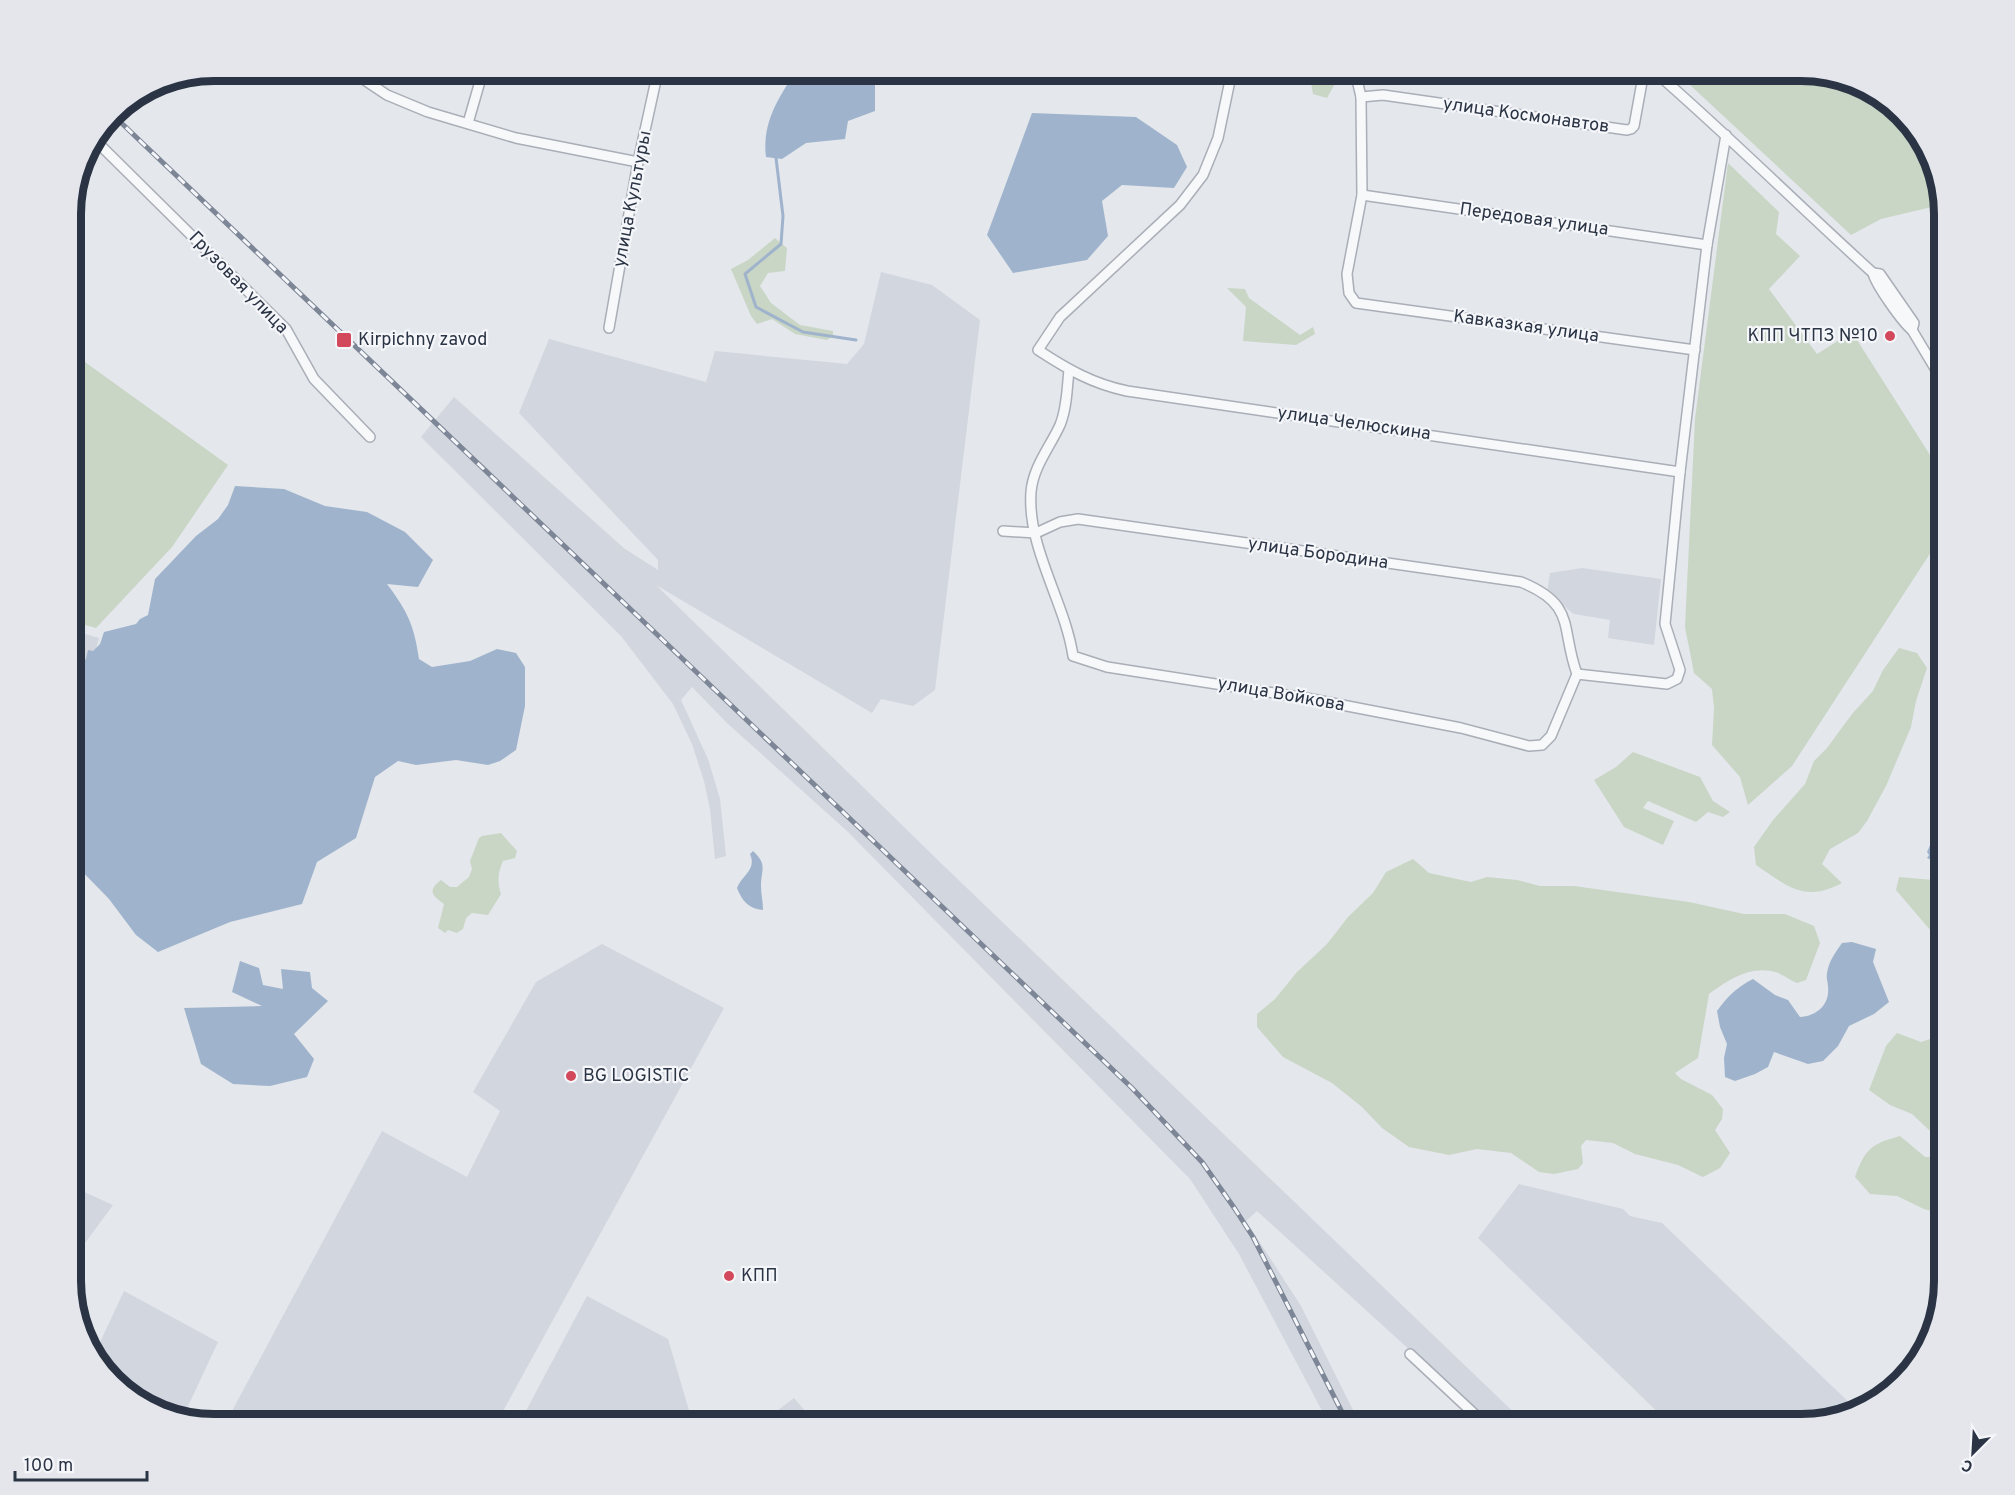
<svg xmlns="http://www.w3.org/2000/svg" width="2015" height="1495" font-family="Overpass,sans-serif">
<rect width="100%" height="100%" fill="#e4e7ec"/>
<!-- built -->
<g fill="#d2d6de">
<path d="M 881,272 L 932,285 L 980,320 L 935,690 L 913,706 L 881,699 L 872,713 L 656,585 L 946,868 L 1526,1424 L 1491,1424 L 1257,1211 L 1246,1221 L 1301,1306 L 1360,1424 L 1329,1424 L 1239,1254 L 1190,1179 L 847,831 L 727,723 L 692,687 L 681,700 L 708,759 L 720,799 L 726,856 L 715,859 L 710,809 L 704,781 L 692,744 L 673,704 L 621,636 L 421,437 L 454,397 L 625,549 L 658,570 L 658,560 L 519,413 L 549,339 L 706,382 L 715,351 L 847,364 L 864,344 Z"/>
<path d="M 1582,568 L 1661,579 L 1654,645 L 1608,638 L 1610,620 L 1574,614 L 1547,593 L 1550,573 Z"/>
<path d="M 71,630 L 99,638 L 71,747 Z"/>
<path d="M 602,944 L 724,1008 L 496,1424 L 225,1424 L 382,1131 L 467,1177 L 500,1111 L 473,1092 L 536,982 Z"/>
<path d="M 1519,1184 L 1623,1209 L 1630,1216 L 1662,1223 L 1858,1411 L 1801,1424 L 1670,1424 L 1478,1238 Z"/>
<path d="M 71,1186 L 113,1205 L 71,1262 Z"/>
<path d="M 124,1291 L 218,1342 L 182,1419 L 168,1417 L 127,1395 L 94,1355 Z"/>
<path d="M 587,1296 L 668,1339 L 693,1424 L 519,1424 Z"/>
<path d="M 794,1398 L 816,1424 L 760,1424 Z"/>
</g>
<!-- green -->
<g fill="#c9d6c5">
<path d="M 1309,71 L 1342,71 L 1327,98 L 1313,94 Z"/>
<path d="M 1675,71 L 1801,71 L 1847,78 L 1888,100 L 1930,150 L 1944,210 L 1936,206 L 1881,219 L 1851,235 Z"/>
<path d="M 1728,163 L 1779,212 L 1776,234 L 1800,256 L 1769,289 L 1817,354 L 1852,332 L 1944,477 L 1944,532 L 1792,766 L 1748,805 L 1740,777 L 1712,745 L 1714,708 L 1712,689 L 1694,673 L 1685,627 L 1695,419 Z"/>
<path d="M 775,238 L 787,248 L 785,271 L 768,273 L 760,286 L 771,303 L 800,325 L 833,331 L 833,336 L 827,340 L 795,334 L 772,319 L 757,324 L 751,316 L 731,269 L 748,260 Z"/>
<path d="M 1227,288 L 1245,289 L 1249,298 L 1300,335 L 1313,327 L 1315,334 L 1296,345 L 1243,341 L 1246,307 Z"/>
<path d="M 71,352 L 228,465 L 172,547 L 96,628 L 71,621 Z"/>
<path d="M 1899,648 L 1917,653 L 1927,668 L 1916,701 L 1911,727 L 1886,786 L 1867,821 L 1858,833 L 1830,849 L 1822,864 L 1842,883 C 1805,903 1787,886 1756,865 L 1754,847 L 1773,820 L 1805,784 L 1814,761 L 1827,748 L 1852,714 L 1873,691 L 1883,670 Z"/>
<path d="M 1633,752 L 1700,777 L 1713,801 L 1730,812 L 1723,817 L 1708,812 L 1696,822 L 1648,801 L 1643,808 L 1674,821 L 1663,845 L 1624,827 L 1594,780 L 1616,767 Z"/>
<path d="M 501,833 L 517,851 L 515,858 L 503,861 C 498,872 497,882 501,894 L 488,915 L 472,913 L 466,918 L 463,929 L 457,933 L 448,930 L 445,933 L 438,928 L 444,904 C 432,895 427,891 441,880 L 450,887 L 457,887 L 469,877 L 472,869 L 470,861 L 479,838 L 482,836 Z"/>
<path d="M 1413,859 L 1429,873 L 1471,882 L 1487,877 L 1517,880 L 1540,886 L 1574,886 L 1689,902 L 1744,914 L 1785,914 L 1814,926 L 1820,943 L 1806,980 L 1797,983 C 1788,979 1780,972 1771,971 C 1747,967 1727,981 1709,994 L 1698,1058 L 1675,1073 L 1681,1079 L 1712,1095 L 1723,1109 L 1722,1119 L 1715,1130 L 1730,1153 L 1720,1168 L 1703,1177 L 1678,1165 L 1635,1154 L 1613,1143 L 1586,1140 L 1581,1146 L 1583,1163 L 1578,1169 L 1554,1174 L 1539,1172 L 1511,1153 L 1477,1149 L 1449,1155 L 1409,1147 L 1382,1128 L 1362,1107 L 1332,1083 L 1283,1057 L 1257,1027 L 1257,1014 L 1275,999 L 1297,972 L 1327,944 L 1348,917 L 1373,893 L 1386,872 Z"/>
<path d="M 1899,877 L 1933,880 L 1944,897 L 1944,967 L 1931,931 L 1896,890 Z"/>
<path d="M 1897,1033 L 1921,1042 L 1936,1037 L 1944,1043 C 1944,1051 1940,1054 1938,1061 C 1934,1073 1936,1088 1936,1101 L 1944,1097 L 1944,1127 L 1929,1130 L 1912,1114 L 1890,1105 L 1869,1090 L 1886,1046 Z"/>
<path d="M 1900,1136 L 1925,1157 L 1939,1157 L 1944,1151 L 1944,1214 L 1924,1209 L 1897,1196 L 1870,1194 L 1855,1177 C 1865,1149 1871,1144 1900,1136 Z"/>
</g>
<!-- water -->
<g fill="#9fb4cc">
<path d="M 796,71 L 875,71 L 875,111 L 848,121 L 845,139 L 806,143 L 782,159 L 766,157 C 762,122 778,99 796,71 Z"/>
<path d="M 1032,113 L 1136,117 L 1177,145 L 1187,167 L 1174,188 L 1122,185 L 1102,201 L 1108,236 L 1087,260 L 1013,273 L 987,235 Z"/>
<path d="M 235,486 L 284,489 L 325,506 L 367,512 L 405,532 L 433,560 L 418,587 L 387,584 C 408,612 414,625 419,659 L 432,667 L 470,661 L 497,649 L 516,653 L 525,667 L 525,706 L 516,750 L 500,761 L 488,765 L 456,760 L 416,765 L 398,761 L 375,777 L 356,838 L 317,862 L 302,904 L 230,922 L 158,952 L 136,935 L 109,899 L 71,860 L 71,696 L 78,683 L 77,676 L 71,676 L 71,645 L 73,645 L 82,664 L 86,659 L 88,650 L 93,651 L 100,644 L 104,632 L 136,624 L 140,619 L 148,615 L 155,579 L 196,536 L 218,519 L 228,505 Z"/>
<path d="M 1942,833 L 1944,834 L 1944,866 L 1927,858 L 1929,855 L 1927,852 L 1931,843 Z"/>
<path d="M 753,851 C 768,865 761,869 761,886 C 761,894 763,902 763,910 C 749,909 742,901 737,888 C 742,875 757,870 750,854 Z"/>
<path d="M 1852,942 L 1876,949 L 1873,962 L 1889,1002 L 1874,1014 L 1849,1026 L 1838,1046 L 1823,1061 L 1808,1064 L 1774,1052 L 1768,1067 L 1755,1074 L 1735,1081 L 1725,1077 L 1724,1058 L 1727,1044 L 1720,1027 L 1717,1011 C 1727,997 1737,987 1753,979 L 1775,995 L 1788,1000 L 1800,1017 C 1816,1016 1830,1005 1828,987 C 1828,982 1826,978 1827,973 C 1829,961 1835,953 1842,943 Z"/>
<path d="M 240,961 L 259,968 L 263,985 L 283,989 L 281,969 L 310,972 L 312,988 L 328,1001 L 294,1034 L 314,1059 L 307,1077 L 270,1086 L 233,1084 L 201,1064 L 184,1008 L 262,1006 L 232,992 Z"/>
</g>
<g fill="none" stroke-linecap="round" stroke-linejoin="round">
<!-- stream -->
<path stroke="#9fb4cc" stroke-width="3" d="M 778,156 L 776,158 L 783,216 L 781,244 L 745,274 L 756,307 L 803,332 L 856,340"/>
<!-- minor casing -->
<g stroke="#a9aeb7" stroke-width="12">
<g id="minor">
<path d="M 351,71 L 387,95 L 428,112 L 516,138 L 638,162"/>
<path d="M 1232,71 L 1218,138 L 1203,175 L 1180,205 L 1060,317 L 1038,350 C 1067,369 1093,384 1127,391 L 1680,472"/>
<path d="M 1355,71 L 1361,97 L 1362,195 L 1347,274 L 1349,293 L 1356,303 L 1695,350"/>
<path d="M 1654,71 C 1729,136 1799,206 1873,273"/>
<path d="M 1361,97 L 1383,95 L 1627,130 L 1631,129 L 1634,126 L 1644,71"/>
<path d="M 468,123 L 483,71"/>
<path d="M 94,139 L 286,329 L 314,379 L 370,437"/>
<path d="M 1362,195 L 1707,245"/>
<path d="M 1873,273 L 1880,274 L 1914,323 L 1912,330 C 1903,323 1875,284 1873,273 Z"/>
<path d="M 609,328 L 638,162 L 658,71"/>
<path d="M 1912,330 L 1936,370 L 1944,379"/>
<path d="M 1069,370 C 1067,388 1067,408 1060,425 C 1050,447 1033,467 1031,492 C 1027,548 1065,602 1073,656 L 1107,667 L 1306,698 L 1461,728 L 1529,746 L 1542,745 L 1551,736 L 1577,674 L 1667,684 L 1677,679 L 1680,670 L 1665,624 L 1680,472 L 1707,245 L 1726,135"/>
<path d="M 1003,531 L 1036,533 L 1060,522 L 1078,519 L 1521,582 C 1577,605 1560,627 1577,674"/>
<path d="M 1410,1354 L 1485,1424"/>
</g>
</g>
<!-- minor -->
<use href="#minor" stroke="#f7f8fa" stroke-width="9"/>
<!-- rail casing -->
<g stroke="#7d8696" stroke-width="5">
<path id="rail" d="M 113,115 L 1132,1088 L 1202,1162 L 1235,1209 L 1253,1237 L 1348,1424"/>
</g>
<!-- rail -->
<use href="#rail" stroke="#f4f6f9" stroke-width="3" stroke-dasharray="9" stroke-linecap="butt"/>
</g>
<!-- markers -->
<g fill="#d1495b" stroke="#f4f6f9" stroke-width="2">
<circle cx="1890" cy="336" r="6"/>
<rect x="336" y="332" width="16" height="16" rx="3"/>
<circle cx="571" cy="1076" r="6"/>
<circle cx="729" cy="1276" r="6"/>
</g>
<g text-anchor="middle" dominant-baseline="central" stroke-width="4.5" stroke-linejoin="round" paint-order="stroke">
<!-- street labels -->
<g font-size="18" fill="#2b3445" stroke="#f4f6f9">
<text transform="translate(1526 116) rotate(8)">улица Космонавтов</text>
<text transform="translate(633 199) rotate(-79)">улица Культуры</text>
<text transform="translate(1534 220) rotate(8)">Передовая улица</text>
<text transform="translate(238 283) rotate(46)">Грузовая улица</text>
<text transform="translate(1526 327) rotate(8)">Кавказкая улица</text>
<text transform="translate(1354 424) rotate(8)">улица Челюскина</text>
<text transform="translate(1318 554) rotate(8)">улица Бородина</text>
<text transform="translate(1281 695) rotate(10)">улица Войкова</text>
</g>
<!-- poi labels -->
<g font-size="18" fill="#2b3445" stroke="#f4f6f9" text-anchor="start">
<text x="1878" y="336" text-anchor="end">КПП ЧТПЗ №10</text>
<text x="358" y="340">Kirpichny zavod</text>
<text x="583" y="1076">BG LOGISTIC</text>
<text x="741" y="1276">КПП</text>
</g>
</g>
<!-- crop -->
<path d="M0 0H2015V1495H0ZM214 81H1801A133 133 0 0 1 1934 214V1281A133 133 0 0 1 1801 1414H214A133 133 0 0 1 81 1281V214A133 133 0 0 1 214 81Z" fill="#e4e6eb" fill-rule="evenodd"/>
<path fill="none" stroke="#2b3445" stroke-width="8" d="M214 81H1801A133 133 0 0 1 1934 214V1281A133 133 0 0 1 1801 1414H214A133 133 0 0 1 81 1281V214A133 133 0 0 1 214 81Z"/>
<!-- north arrow -->
<g transform="translate(1973 1453) rotate(204)" stroke="#f4f6f9" stroke-width="4.5" paint-order="stroke">
<path d="M0-4.5L10 22L0 15L-10 22Z" fill="#2b3445"/>
<text y="-9" font-size="16" font-weight="bold" text-anchor="middle" fill="#2b3445">С</text>
</g>
<!-- scale -->
<path d="M15 1471v9h132v-9" fill="none" stroke="#2b3445" stroke-width="3"/>
<text x="24" y="1471" font-size="18" fill="#2b3445" stroke="#f4f6f9" stroke-width="4.5" paint-order="stroke">100 m</text>
</svg>
